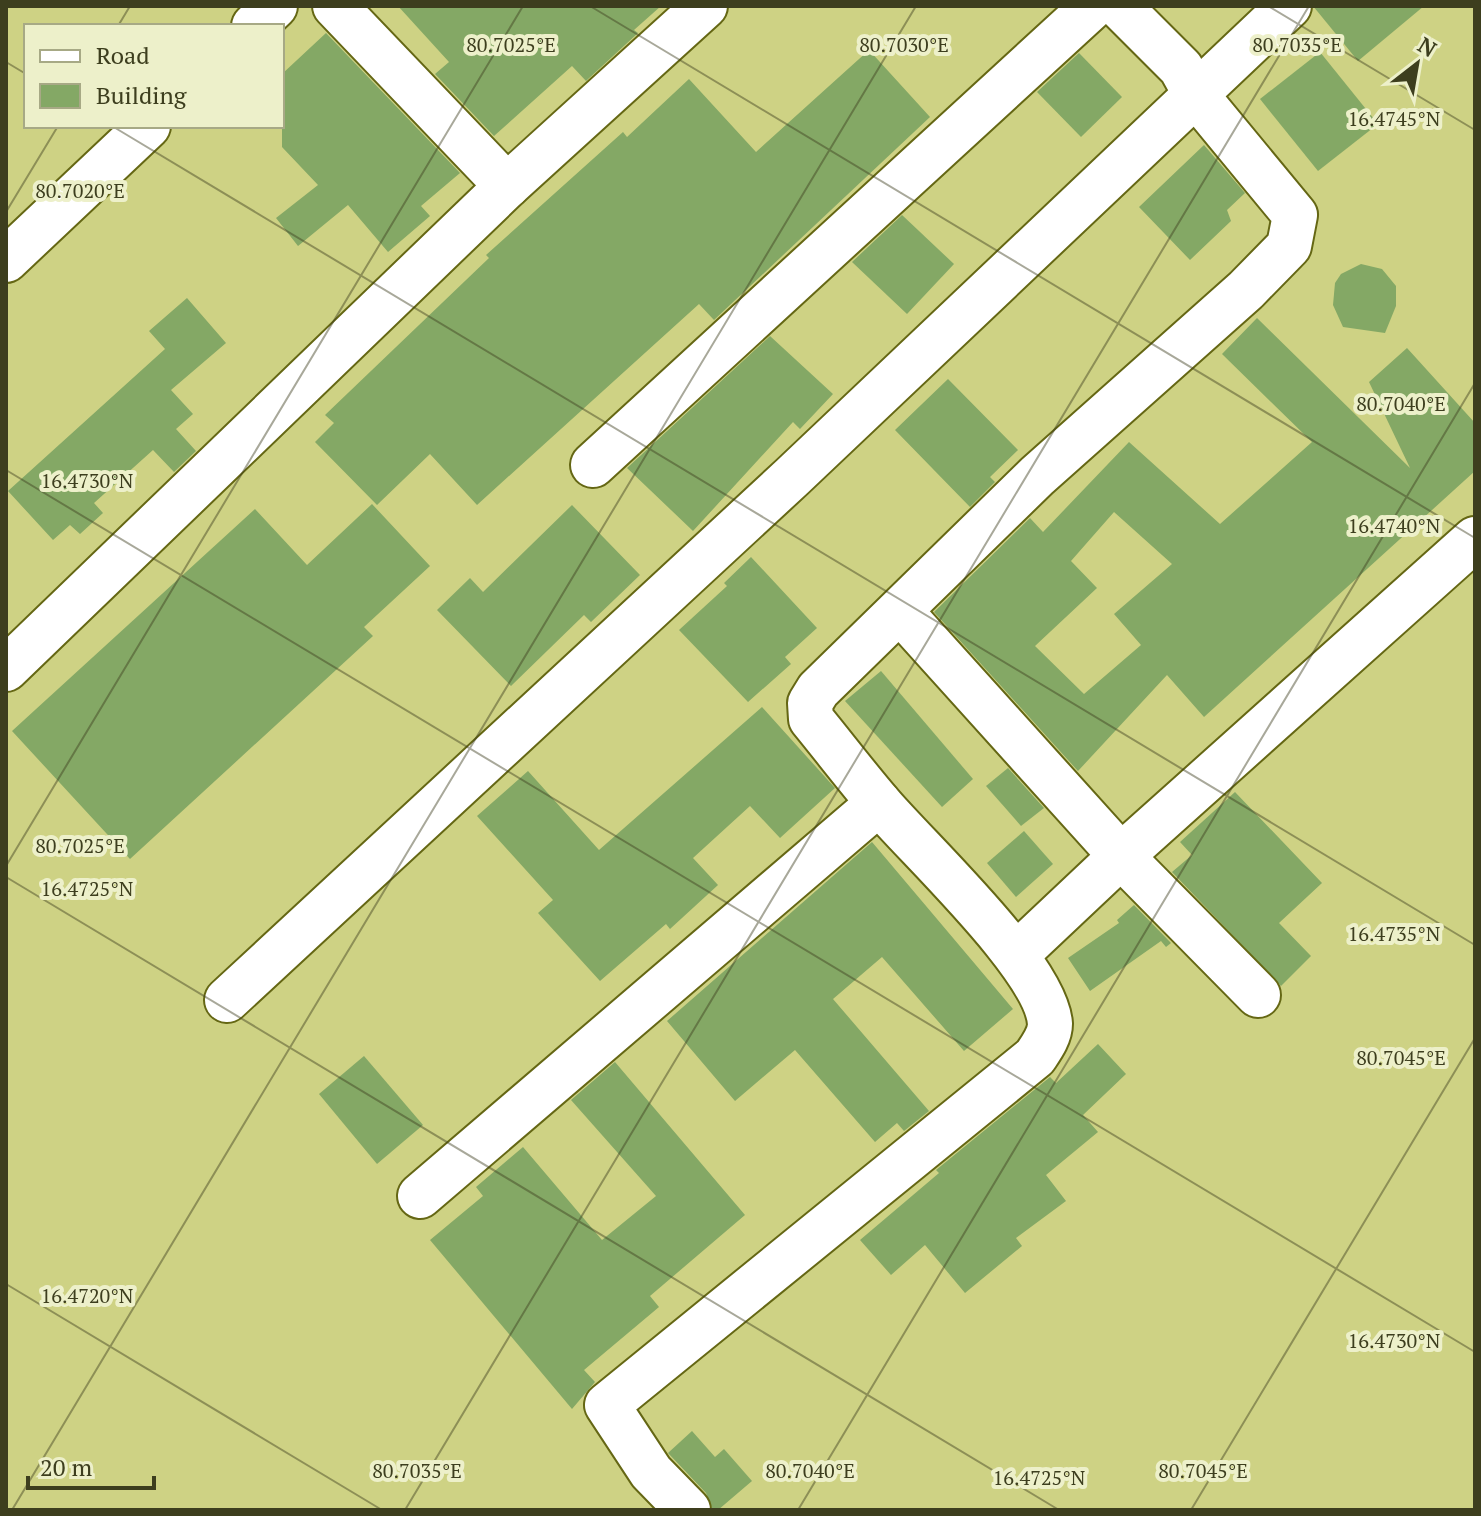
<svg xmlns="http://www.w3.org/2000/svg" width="1481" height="1516" font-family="'PT Serif',serif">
<rect width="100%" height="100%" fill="#ced284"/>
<!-- building -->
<g fill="#84a865" fill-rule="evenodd">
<path d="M 398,6 L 661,6 L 634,30 L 638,33 L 586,81 L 572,66 L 494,136 L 435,74 L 449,62 Z"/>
<path d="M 1313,6 L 1424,6 L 1358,61 Z"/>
<path d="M 326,33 L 460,173 L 421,206 L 430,216 L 388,252 L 348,205 L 298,246 L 276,218 L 318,185 L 282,147 L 282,74 Z"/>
<path d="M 869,50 L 930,117 L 714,320 L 699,304 L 477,505 L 430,454 L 377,505 L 315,442 L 334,423 L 325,415 L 489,258 L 486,255 L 623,132 L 627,137 L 689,79 L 756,152 Z"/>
<path d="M 1320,52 L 1378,124 L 1318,171 L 1260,99 Z"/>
<path d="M 1079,53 L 1122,97 L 1081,137 L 1037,92 Z"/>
<path d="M 1204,145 L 1245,193 L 1227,210 L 1231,221 L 1190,260 L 1139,207 Z"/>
<path d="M 902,215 L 954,264 L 907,314 L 852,262 Z"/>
<path d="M 1361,264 L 1382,269 L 1396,286 L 1396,306 L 1385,333 L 1343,327 L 1333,305 L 1335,283 L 1341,274 Z"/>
<path d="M 187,298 L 226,343 L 171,390 L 193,414 L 176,429 L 196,451 L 174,472 L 153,450 L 94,503 L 103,513 L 80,534 L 70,525 L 53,540 L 8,491 L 165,349 L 149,331 Z"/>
<path d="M 1257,318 L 1410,468 L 1369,382 L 1407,348 L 1475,423 L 1475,471 L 1204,717 L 1167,675 L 1078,771 L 934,612 L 1030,518 L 1043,532 L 1129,442 L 1220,524 L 1312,442 L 1222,354 ZM 1114,512 L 1172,564 L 1114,614 L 1141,645 L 1084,694 L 1035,646 L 1097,588 L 1071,561 Z"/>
<path d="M 770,336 L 833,394 L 800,429 L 793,422 L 693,531 L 627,468 Z"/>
<path d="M 948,379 L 1018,450 L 990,477 L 995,482 L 970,507 L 895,430 Z"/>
<path d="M 372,504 L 430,566 L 364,627 L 373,636 L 130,859 L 12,731 L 255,509 L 307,565 Z"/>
<path d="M 572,505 L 640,575 L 591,622 L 584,615 L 511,686 L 437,610 L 470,578 L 483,592 Z"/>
<path d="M 751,557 L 817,628 L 785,657 L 791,664 L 748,702 L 679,630 L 727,586 L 724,583 Z"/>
<path d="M 881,671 L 973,779 L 942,807 L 845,701 Z"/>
<path d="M 762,707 L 835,788 L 780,838 L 750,806 L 693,858 L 718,885 L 670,929 L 666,924 L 600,981 L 538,913 L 553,900 L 477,816 L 528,771 L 599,850 Z"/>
<path d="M 1008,768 L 1044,808 L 1021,826 L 986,786 Z"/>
<path d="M 1235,792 L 1322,883 L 1279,923 L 1311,956 L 1281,986 L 1172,872 L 1192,855 L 1180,842 Z"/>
<path d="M 1024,831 L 1053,864 L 1016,897 L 987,863 Z"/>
<path d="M 872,842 L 1013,1009 L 964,1051 L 882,957 L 833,999 L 929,1111 L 904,1131 L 897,1123 L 875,1142 L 795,1050 L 735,1101 L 667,1021 Z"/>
<path d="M 1134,905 L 1171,943 L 1166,947 L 1161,941 L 1090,991 L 1068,958 L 1119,923 L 1117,920 Z"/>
<path d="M 1098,1044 L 1126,1074 L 1083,1115 L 1098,1132 L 1046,1175 L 1066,1201 L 1016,1238 L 1022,1246 L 965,1293 L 925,1245 L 891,1275 L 860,1240 L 939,1173 L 936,1170 L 1050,1077 L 1056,1083 Z"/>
<path d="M 364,1056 L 423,1125 L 377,1164 L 319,1094 Z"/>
<path d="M 615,1062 L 745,1215 L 650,1296 L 659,1307 L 584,1370 L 595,1382 L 572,1409 L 430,1240 L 483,1196 L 476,1187 L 523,1147 L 602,1240 L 656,1196 L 571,1100 Z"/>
<path d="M 692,1431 L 715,1457 L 724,1449 L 752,1481 L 718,1510 L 712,1510 L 706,1493 L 668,1453 Z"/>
</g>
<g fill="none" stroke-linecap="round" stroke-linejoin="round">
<!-- minor casing -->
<g stroke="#656714" stroke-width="48">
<g id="minor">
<path d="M 335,6 L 507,186"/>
<path d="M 254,26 L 275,6"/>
<path d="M 6,260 L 148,126"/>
<path d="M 593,465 L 1093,6"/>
<path d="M 900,611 L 1121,856 L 1258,995"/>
<path d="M 6,669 L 507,186 L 705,6"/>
<path d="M 1016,955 L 1121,856 L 1475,539"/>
<path d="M 227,1000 L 792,477 L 1289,6"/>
<path d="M 420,1196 L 879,803"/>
<path d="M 688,1510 L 651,1472 L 607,1405 L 1035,1057 C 1041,1048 1050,1036 1050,1024 C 1047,968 919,850 880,804 C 856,776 834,747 811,719 L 810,703 L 818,690 L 1037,476 L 1246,290 L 1289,246 L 1295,215 L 1196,95 L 1181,68 L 1119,6"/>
</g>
</g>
<!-- minor -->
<use href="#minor" stroke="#fff" stroke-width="44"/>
</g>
<!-- ticks -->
<path fill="none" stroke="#3d3e1e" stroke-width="2" stroke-opacity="0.45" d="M 590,6 L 1475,538M 1268,6 L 1475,130M 118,26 L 130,6M 6,62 L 26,74M 112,126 L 1475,945M 6,212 L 58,126M 6,470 L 1475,1352M 6,866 L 523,6M 6,877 L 1059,1510M 6,1284 L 382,1510M 12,1510 L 916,6M 405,1510 L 1309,6M 798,1510 L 1475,383M 1191,1510 L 1475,1038"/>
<g font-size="20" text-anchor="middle" fill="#3d3e1e" stroke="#edf0ca" stroke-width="8" stroke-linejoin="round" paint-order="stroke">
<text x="511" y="52">80.7025°E</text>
<text x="904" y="52">80.7030°E</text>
<text x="1297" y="52">80.7035°E</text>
<text x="1394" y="126">16.4745°N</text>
<text x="80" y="198">80.7020°E</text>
<text x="1401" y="411">80.7040°E</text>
<text x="87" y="488">16.4730°N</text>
<text x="1394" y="533">16.4740°N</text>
<text x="80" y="853">80.7025°E</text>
<text x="87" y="896">16.4725°N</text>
<text x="1394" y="941">16.4735°N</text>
<text x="1401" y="1065">80.7045°E</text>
<text x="87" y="1303">16.4720°N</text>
<text x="1394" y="1348">16.4730°N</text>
<text x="417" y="1478">80.7035°E</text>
<text x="810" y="1478">80.7040°E</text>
<text x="1203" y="1478">80.7045°E</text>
<text x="1039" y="1485">16.4725°N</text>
</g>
<!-- border -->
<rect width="1481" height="1516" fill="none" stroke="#3d3e1e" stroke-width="16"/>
<!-- legend -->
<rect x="24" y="24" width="260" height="104" fill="#edf0ca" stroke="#a7a985" stroke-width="2"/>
<rect x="40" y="50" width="40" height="12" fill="#ffffff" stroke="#a7a985" stroke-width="2"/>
<text x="96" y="64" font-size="24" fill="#3d3e1e">Road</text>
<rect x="40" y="84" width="40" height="24" fill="#84a865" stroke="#a7a985" stroke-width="2"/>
<text x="96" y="104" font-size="24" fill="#3d3e1e">Building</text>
<!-- north arrow -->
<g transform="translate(1417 64) rotate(31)" stroke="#edf0ca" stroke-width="6" paint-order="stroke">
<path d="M0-6L14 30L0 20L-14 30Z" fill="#3d3e1e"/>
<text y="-12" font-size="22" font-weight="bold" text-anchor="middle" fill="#3d3e1e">N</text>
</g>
<!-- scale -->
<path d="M28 1476v12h126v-12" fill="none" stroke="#3d3e1e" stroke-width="4"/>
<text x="40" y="1476" font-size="24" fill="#3d3e1e" stroke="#edf0ca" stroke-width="6" paint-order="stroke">20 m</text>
</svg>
